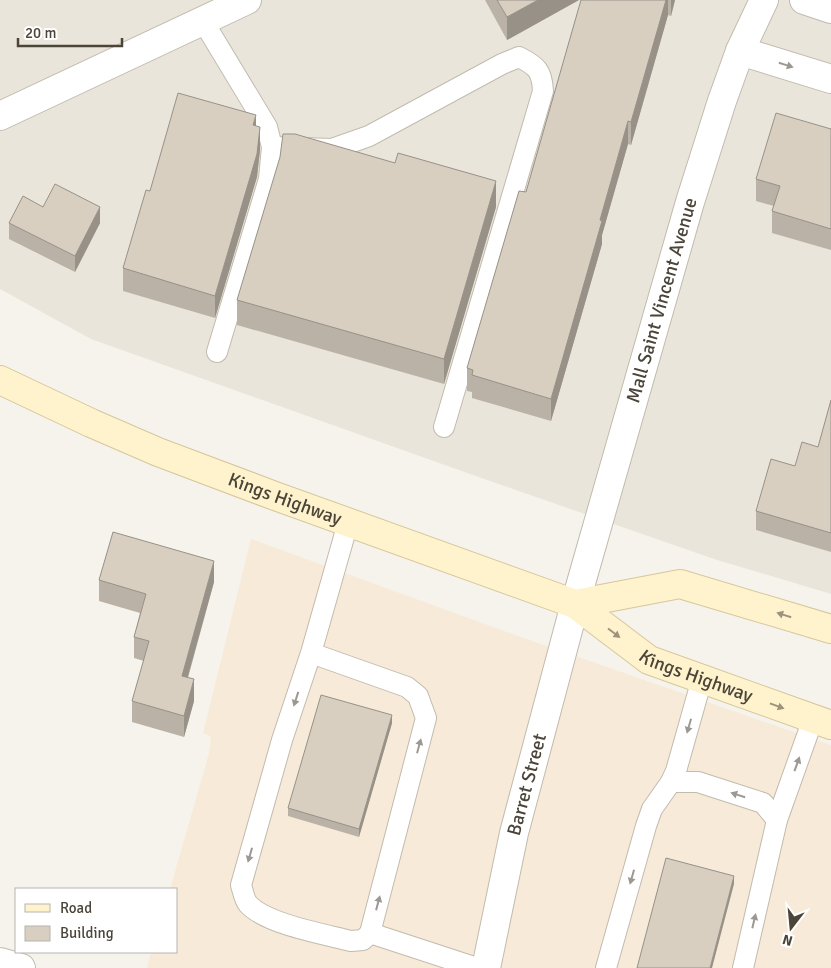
<svg xmlns="http://www.w3.org/2000/svg" width="831" height="968" font-family="Signika,sans-serif">
<rect width="100%" height="100%" fill="#f6f3ec"/>
<!-- residential -->
<path fill="#eae5da" d="M 0,0 L 831,0 L 831,594 L 714,559 L 470,474 L 91,339 L 0,289 Z"/>
<!-- commercial -->
<path fill="#f7ead8" d="M 251,539 L 504,631 L 831,745 L 831,968 L 147,968 L 151,952 L 176,952 L 176,889 L 170,889 L 209,753 L 211,741 L 210,736 L 203,733 Z"/>
<g fill="none" stroke-linecap="round" stroke-linejoin="round">
<!-- service casing -->
<g stroke="#c2bbae" stroke-width="22">
<g id="service">
<path d="M 203,21 L 267,127 L 272,147 L 269,179 L 217,352"/>
<path d="M 272,147 L 332,149 L 369,136 L 502,64 L 519,57 C 537,66 542,71 543,91 L 444,427"/>
<path d="M 311,653 L 407,687 L 418,696 L 426,718 L 370,933 L 363,940 L 351,941 C 324,934 266,924 248,904 C 244,899 243,891 241,885 L 282,740 L 311,653 L 348,523"/>
<path d="M 671,782 L 698,782 L 763,803 L 777,820"/>
<path d="M 370,933 L 477,968"/>
<path d="M 606,968 L 646,826 L 652,809 L 671,782 L 676,771 L 702,679"/>
<path d="M 743,968 L 777,820 L 813,719"/>
</g>
</g>
<!-- minor casing -->
<g stroke="#c2bbae" stroke-width="30">
<g id="minor">
<path d="M 804,0 L 831,9"/>
<path d="M 740,51 L 831,79"/>
<path d="M 0,116 L 247,0"/>
<path d="M 0,962 L 21,968"/>
<path id="s1" d="M 486,968 L 514,833 L 575,604"/>
</g>
</g>
<!-- tertiary casing -->
<g stroke="#c2bbae" stroke-width="30">
<g id="tertiary">
<path id="s2" d="M 575,604 L 690,202 L 722,101 L 740,51 L 764,0"/>
</g>
</g>
<!-- secondary casing -->
<g stroke="#d6c79b" stroke-width="30">
<g id="secondary">
<path id="s3" d="M 0,380 L 91,423 L 158,452 L 275,496 L 575,604 L 649,660 L 831,725"/>
<path d="M 575,604 L 680,584 L 831,629"/>
</g>
</g>
<!-- service -->
<use href="#service" stroke="#fff" stroke-width="20"/>
<!-- minor -->
<use href="#minor" stroke="#fff" stroke-width="28"/>
<!-- tertiary -->
<use href="#tertiary" stroke="#fff" stroke-width="28"/>
<!-- secondary -->
<use href="#secondary" stroke="#fff3cd" stroke-width="28"/>
</g>
<!-- wall -->
<g fill="#bab2a6">
<path d="M 485,0 L 579,0 L 507,40 Z"/>
<path d="M 581,0 L 675,0 L 671,16 L 668,15 L 631,145 L 628,144 L 602,235 L 602,244 L 551,421 L 472,398 L 472,392 L 467,391 L 467,368 L 526,192 Z"/>
<path d="M 256,126 L 260,150 L 257,177 L 215,318 L 123,291 L 123,268 L 150,191 Z"/>
<path d="M 831,129 L 831,250 L 772,233 L 772,211 L 774,206 L 756,201 L 756,179 Z"/>
<path d="M 43,207 L 100,223 L 75,272 L 9,239 L 9,223 Z"/>
<path d="M 496,207 L 444,384 L 237,325 L 237,300 Z"/>
<path d="M 831,400 L 831,552 L 756,530 L 756,511 L 795,466 L 818,447 Z"/>
<path d="M 99,580 L 214,582 L 188,678 L 194,701 L 184,737 L 132,722 L 132,701 L 144,661 L 134,658 L 134,637 L 140,613 L 99,601 Z"/>
<path d="M 392,723 L 359,837 L 288,816 L 288,808 Z"/>
</g>
<!-- shaded-wall -->
<g fill="#979187">
<path d="M 538,0 L 579,0 L 507,40 L 507,17 Z"/>
<path d="M 666,0 L 668,0 L 668,15 L 631,145 L 631,122 Z"/>
<path d="M 671,0 L 675,0 L 671,16 Z"/>
<path d="M 256,115 L 256,138 L 253,125 Z"/>
<path d="M 628,121 L 628,144 L 602,235 L 602,244 L 551,421 L 551,399 L 600,220 Z"/>
<path d="M 260,127 L 260,150 L 257,177 L 215,318 L 215,296 Z"/>
<path d="M 496,181 L 496,207 L 444,384 L 444,359 Z"/>
<path d="M 100,207 L 100,223 L 75,272 L 75,256 Z"/>
<path d="M 214,561 L 214,582 L 182,697 L 182,676 Z"/>
<path d="M 194,679 L 194,701 L 184,737 L 184,716 Z"/>
<path d="M 392,715 L 392,723 L 359,837 L 359,829 Z"/>
<path d="M 734,876 L 734,884 L 712,968 L 710,968 Z"/>
</g>
<!-- building -->
<g fill="#d8cfc1" stroke="#979187">
<path d="M 497,0 L 538,0 L 507,17 Z"/>
<path d="M 581,0 L 666,0 L 631,122 L 628,121 L 600,220 L 602,221 L 551,399 L 472,375 L 473,370 L 467,368 L 519,191 L 526,192 Z"/>
<path d="M 178,93 L 256,115 L 253,125 L 260,127 L 257,154 L 215,296 L 123,268 L 146,190 L 150,191 Z"/>
<path d="M 776,113 L 831,129 L 831,229 L 772,211 L 780,186 L 756,179 Z"/>
<path d="M 283,134 L 295,134 L 395,163 L 398,153 L 496,181 L 444,359 L 237,300 L 280,157 Z"/>
<path d="M 55,184 L 100,207 L 75,256 L 9,223 L 23,196 L 43,207 Z"/>
<path d="M 831,400 L 831,533 L 756,511 L 771,459 L 795,466 L 802,442 L 818,447 Z"/>
<path d="M 113,532 L 214,561 L 182,676 L 194,679 L 184,716 L 132,701 L 149,641 L 134,637 L 146,594 L 99,580 Z"/>
<path d="M 321,695 L 392,715 L 359,829 L 288,808 Z"/>
<path d="M 666,858 L 734,876 L 710,968 L 637,968 Z"/>
</g>
<!-- one-way arrows -->
<defs><path id="oneway-solid" d="M-6-.8H1V-3.2L6.5 0L1 3.2V.8H-6Z" transform="scale(1.25)"/></defs>
<g fill="#9c9892">
<use href="#oneway-solid" transform="translate(786 65) rotate(17)"/>
<use href="#oneway-solid" transform="translate(296 699) rotate(108)"/>
<use href="#oneway-solid" transform="translate(689 726) rotate(106)"/>
<use href="#oneway-solid" transform="translate(419 746) rotate(-75)"/>
<use href="#oneway-solid" transform="translate(797 764) rotate(-70)"/>
<use href="#oneway-solid" transform="translate(738 795) rotate(-162)"/>
<use href="#oneway-solid" transform="translate(250 855) rotate(106)"/>
<use href="#oneway-solid" transform="translate(632 877) rotate(106)"/>
<use href="#oneway-solid" transform="translate(378 903) rotate(-75)"/>
<use href="#oneway-solid" transform="translate(754 921) rotate(-77)"/>
</g>
<g fill="#9c937c">
<use href="#oneway-solid" transform="translate(784 615) rotate(-163)"/>
<use href="#oneway-solid" transform="translate(614 633) rotate(37)"/>
<use href="#oneway-solid" transform="translate(777 706) rotate(20)"/>
</g>
<g text-anchor="middle" dominant-baseline="central" stroke-width="4" stroke-linejoin="round" paint-order="stroke">
<!-- street labels -->
<g font-size="19" fill="#4b4439" stroke="#fff">
<text stroke="none"><textPath href="#s2" startOffset="316">Mall Saint Vincent Avenue</textPath></text>
<text stroke="none"><textPath href="#s3" startOffset="309">Kings Highway</textPath></text>
<text stroke="none"><textPath href="#s3" startOffset="760">Kings Highway</textPath></text>
<text stroke="none"><textPath href="#s1" startOffset="188">Barret Street</textPath></text>
</g>
</g>
<!-- legend -->
<rect x="15" y="888" width="162" height="65" fill="#ffffff" stroke="#b7b4b0"/>
<rect x="25" y="904" width="25" height="8" fill="#fff3cd" stroke="#b7b4b0"/>
<text x="60" y="913" font-size="15" fill="#4b4439">Road</text>
<rect x="25" y="926" width="25" height="15" fill="#d8cfc1" stroke="#b7b4b0"/>
<text x="60" y="938" font-size="15" fill="#4b4439">Building</text>
<!-- north arrow -->
<g transform="translate(791 928) rotate(196)" stroke="#ffffff" stroke-width="4" paint-order="stroke">
<path d="M0-4L9 19L0 12L-9 19Z" fill="#4b4439"/>
<text y="-8" font-size="14" font-weight="bold" text-anchor="middle" fill="#4b4439">N</text>
</g>
<!-- scale -->
<path d="M18 38v8h104v-8" fill="none" stroke="#4b4439" stroke-width="2.5"/>
<text x="25" y="38" font-size="15" fill="#4b4439" stroke="#ffffff" stroke-width="4" paint-order="stroke">20 m</text>
</svg>
